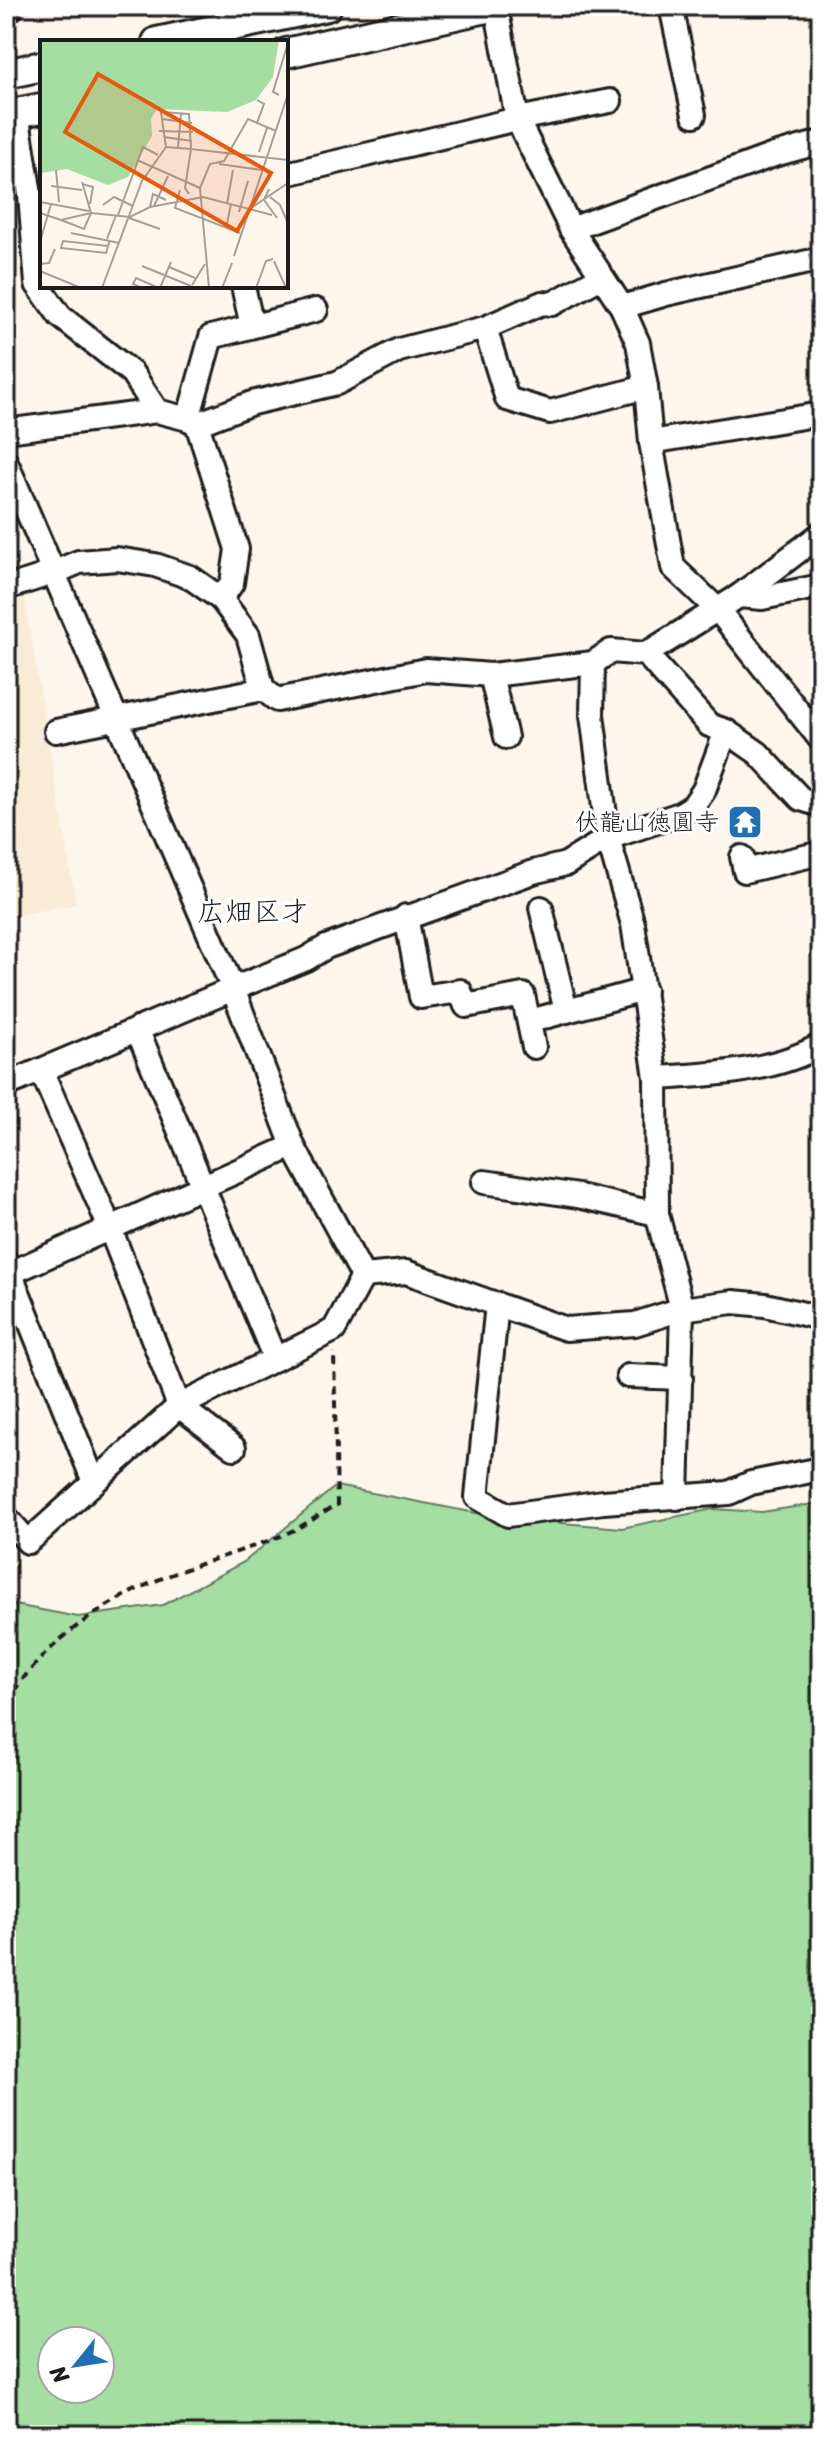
<svg xmlns="http://www.w3.org/2000/svg" width="827" height="2441" font-family="Sriracha,'Klee One',sans-serif">
<rect width="100%" height="100%" fill="#fdf6ed"/>
<filter id="ink" filterUnits="userSpaceOnUse"><feTurbulence type="fractalNoise" baseFrequency=".0125" numOctaves="2"/><feDisplacementMap in="SourceGraphic" scale="16" xChannelSelector="R" yChannelSelector="G"/><feConvolveMatrix kernelMatrix="1 2 1 2 8 2 1 2 1" color-interpolation-filters="sRGB"/></filter>
<g filter="url(#ink)">
<!-- built -->
<path fill="#faebd7" d="M 24,595 L 76,904 L 6,918 L 6,599 Z"/>
<!-- green -->
<path fill="#a5dea3" stroke="#607d60" stroke-width="2" fill-rule="evenodd" d="M 336,1486 L 502,1518 L 622,1528 L 713,1509 L 762,1512 L 821,1503 L 821,2435 L 6,2435 L 6,1599 L 10,1604 L 78,1617 L 163,1605 L 244,1562 ZM 52,2341 L 100,2341 L 100,2389 L 52,2389 Z"/>
<g fill="none" stroke-linecap="round" stroke-linejoin="round">
<!-- minor casing -->
<g stroke="#1c1c1c" stroke-width="28">
<g id="minor">
<path d="M 496,6 L 517,119 L 571,229 L 622,307 L 638,343 L 646,387 L 651,442 L 673,567 L 718,610 L 821,740"/>
<path d="M 671,6 L 694,115"/>
<path d="M 17,113 L 30,195 L 37,284 L 60,316 L 132,373 L 157,411 L 188,419 L 197,424 L 237,549 L 232,583 L 221,599"/>
<path d="M 286,174 L 517,119 L 610,101"/>
<path d="M 571,229 L 774,155 L 821,142"/>
<path d="M 243,286 L 252,326"/>
<path d="M 622,307 L 666,294 L 821,259"/>
<path d="M 485,328 L 507,399 L 550,412 L 646,387"/>
<path d="M 188,419 L 211,337 L 316,310"/>
<path d="M 197,424 L 252,403 L 337,383 L 399,350 L 485,328 L 542,303 L 552,304 L 601,277"/>
<path d="M 6,431 L 157,411"/>
<path d="M 651,442 L 821,414"/>
<path d="M 6,462 L 233,989 L 306,959 L 326,947 L 533,872 L 566,864 L 608,838 L 680,814 L 693,806 L 704,790 L 726,731"/>
<path d="M 6,588 L 53,573 L 79,562 L 117,559 L 155,565 L 190,577 L 221,599 L 248,635 L 263,689 L 277,700 L 426,670 L 491,675 L 593,663 L 611,651 L 646,654 L 739,596 L 821,534"/>
<path d="M 739,596 L 762,598 L 821,586"/>
<path d="M 646,654 L 709,725 L 726,731 L 758,753 L 801,799 L 821,805"/>
<path d="M 593,663 L 592,715 L 608,838 L 633,924 L 656,1078 L 657,1214 L 682,1309 L 677,1498"/>
<path d="M 491,675 L 506,737"/>
<path d="M 56,731 L 263,689"/>
<path d="M 742,857 L 745,871 L 821,853"/>
<path d="M 541,908 L 566,1011"/>
<path d="M 406,916 L 421,997 L 460,991 L 466,1006 L 523,995 L 534,1047"/>
<path d="M 530,1021 L 644,990"/>
<path d="M 137,1029 L 275,1359"/>
<path d="M 41,1070 L 110,1228 L 179,1406 L 234,1448"/>
<path d="M 656,1078 C 709,1075 774,1072 821,1045"/>
<path d="M 6,1085 L 233,989 L 293,1146 L 363,1276 L 334,1330 L 179,1406 L 28,1542 L 6,1517"/>
<path d="M 484,1182 L 578,1196 L 657,1214"/>
<path d="M 6,1262 L 94,1482"/>
<path d="M 6,1275 L 293,1146"/>
<path d="M 363,1276 L 406,1272 L 566,1329 L 635,1324 L 682,1309 L 733,1302 L 765,1305 L 821,1318"/>
<path d="M 497,1304 L 477,1497 L 508,1515 L 603,1502 L 729,1493 L 751,1483 L 821,1469"/>
<path d="M 628,1376 L 681,1378"/>
</g>
</g>
<!-- major casing -->
<g stroke="#1c1c1c" stroke-width="34">
<g id="major">
<path d="M 157,42 L 327,6"/>
<path d="M 286,53 L 495,6"/>
<path d="M 6,74 L 42,66"/>
<path d="M 6,115 L 42,108"/>
</g>
</g>
<!-- path -->
<g stroke="#1c1c1c" stroke-width="4" stroke-dasharray="8 6" stroke-linecap="butt">
<path d="M 6,29 L 32,6"/>
<path d="M 6,1703 C 44,1642 106,1599 173,1574 C 209,1560 247,1550 283,1535 C 302,1527 319,1515 337,1505 L 334,1352"/>
</g>
<!-- minor -->
<use href="#minor" stroke="#fff" stroke-width="22"/>
<!-- major -->
<use href="#major" stroke="#fff" stroke-width="28"/>
</g>
</g>
<!-- icons -->
<defs>
<g id="temple-square" transform="scale(1.8)"><rect x="-9" y="-9" width="18" height="18" rx="4" fill="#1f6fb2" stroke="#fff"/><path d="M0-6L5-2H3V0L6.5 2.5H4V6H1.5V3h-3V6H-4V2.5H-6.5L-3 0V-2H-5Z" fill="#fff"/></g>
</defs>
<g fill-rule="evenodd">
<use href="#temple-square" x="745" y="822"/>
</g>
<g text-anchor="middle" dominant-baseline="central" stroke-width="6" stroke-linejoin="round" paint-order="stroke">
<!-- poi labels -->
<g font-size="24" fill="#1c1c1c" stroke="#fff" text-anchor="end">
<text x="719" y="822">伏龍山徳圓寺</text>
</g>
<!-- quarter labels -->
<g font-size="28" fill="#1c1c1c" stroke="#fff">
<text x="253" y="911">広畑区才</text>
</g>
</g>
<!-- overview -->
<g transform="translate(40 40)">
<rect width="248" height="248" fill="#fdf6ed"/>
<path d="M 0,0 L 239,0 L 233,37 L 216,60 L 187,72 L 117,69 L 111,79 L 112,96 L 88,137 L 68,145 L 27,129 L 0,133 Z" fill="#a5dea3"/>
<path fill="none" stroke="#a39f99" stroke-width="2" d="M 239,55 L 233,52 L 248,3M 121,72 L 149,74 L 151,109 L 126,107 ZM 122,79 L 152,83M 217,83 L 224,64 L 217,60M 119,91 L 153,92M 124,97 L 152,101M 138,107 L 141,74M 219,112 L 227,88M 97,120 L 160,148M 179,124 L 222,130M 16,130 L 19,162M 42,144 L 53,147 L 50,164M 11,146 L 42,150M 229,149 L 224,160 L 237,178M 140,150 L 135,168 L 200,193M 149,154 L 145,148 L 151,109 L 248,120M 230,157 L 240,165 L 247,181M 0,162 L 49,171M 187,164 L 193,130M 63,165 L 74,157 L 93,166M 114,166 L 128,136M 110,167 L 113,154 L 126,160M 211,168 L 248,143M 199,172 L 208,141M 0,173 L 21,180 L 51,173 L 90,177 L 110,167 L 163,157 L 232,175M 78,175 L 103,107 L 118,115M 89,178 L 120,189M 21,180 L 44,189 L 51,173 L 42,142M 248,181 L 248,211M 186,189 L 191,164M 31,193 L 79,203M 67,199 L 76,175M 0,202 L 11,164M 68,206 L 23,201 L 21,208 L 66,213 L 68,206 L 70,200M 194,216 L 248,54M 234,221 L 246,248M 0,224 L 9,223 L 15,209M 102,226 L 151,246M 129,227 L 155,238M 0,231 L 41,248M 152,245 L 165,224M 62,248 L 102,141 L 126,107M 102,248 L 93,244 L 96,238 L 119,248M 120,248 L 131,222M 169,248 L 160,148 L 170,124 L 184,121 L 208,79 L 236,91M 182,248 L 192,223M 216,248 L 226,221 L 233,219"/>
<path fill="#e8590c" fill-opacity="0.15" stroke="#e8590c" stroke-width="4" d="M 58,34 L 231,133 L 197,191 L 25,92 Z"/>
<rect width="248" height="248" fill="none" stroke="#1c1c1c" stroke-width="4"/>
</g>
<!-- margin -->
<rect width="827" height="2441" fill="none" stroke="#fff" stroke-width="32"/>
<rect x="16" y="16" width="795" height="2409" fill="none" stroke="#1c1c1c" stroke-width="3" filter="url(#ink)"/>
<!-- north arrow -->
<g transform="translate(76 2365) rotate(240)"><circle r="38" fill="#ffffff" stroke="#a4a4a4" stroke-width="2"/>
<path d="M0-6L14 30L0 20L-14 30Z" fill="#1f6fb2"/>
<text y="-12" font-size="22" font-weight="bold" text-anchor="middle" fill="#1c1c1c">N</text>
</g>
</svg>
